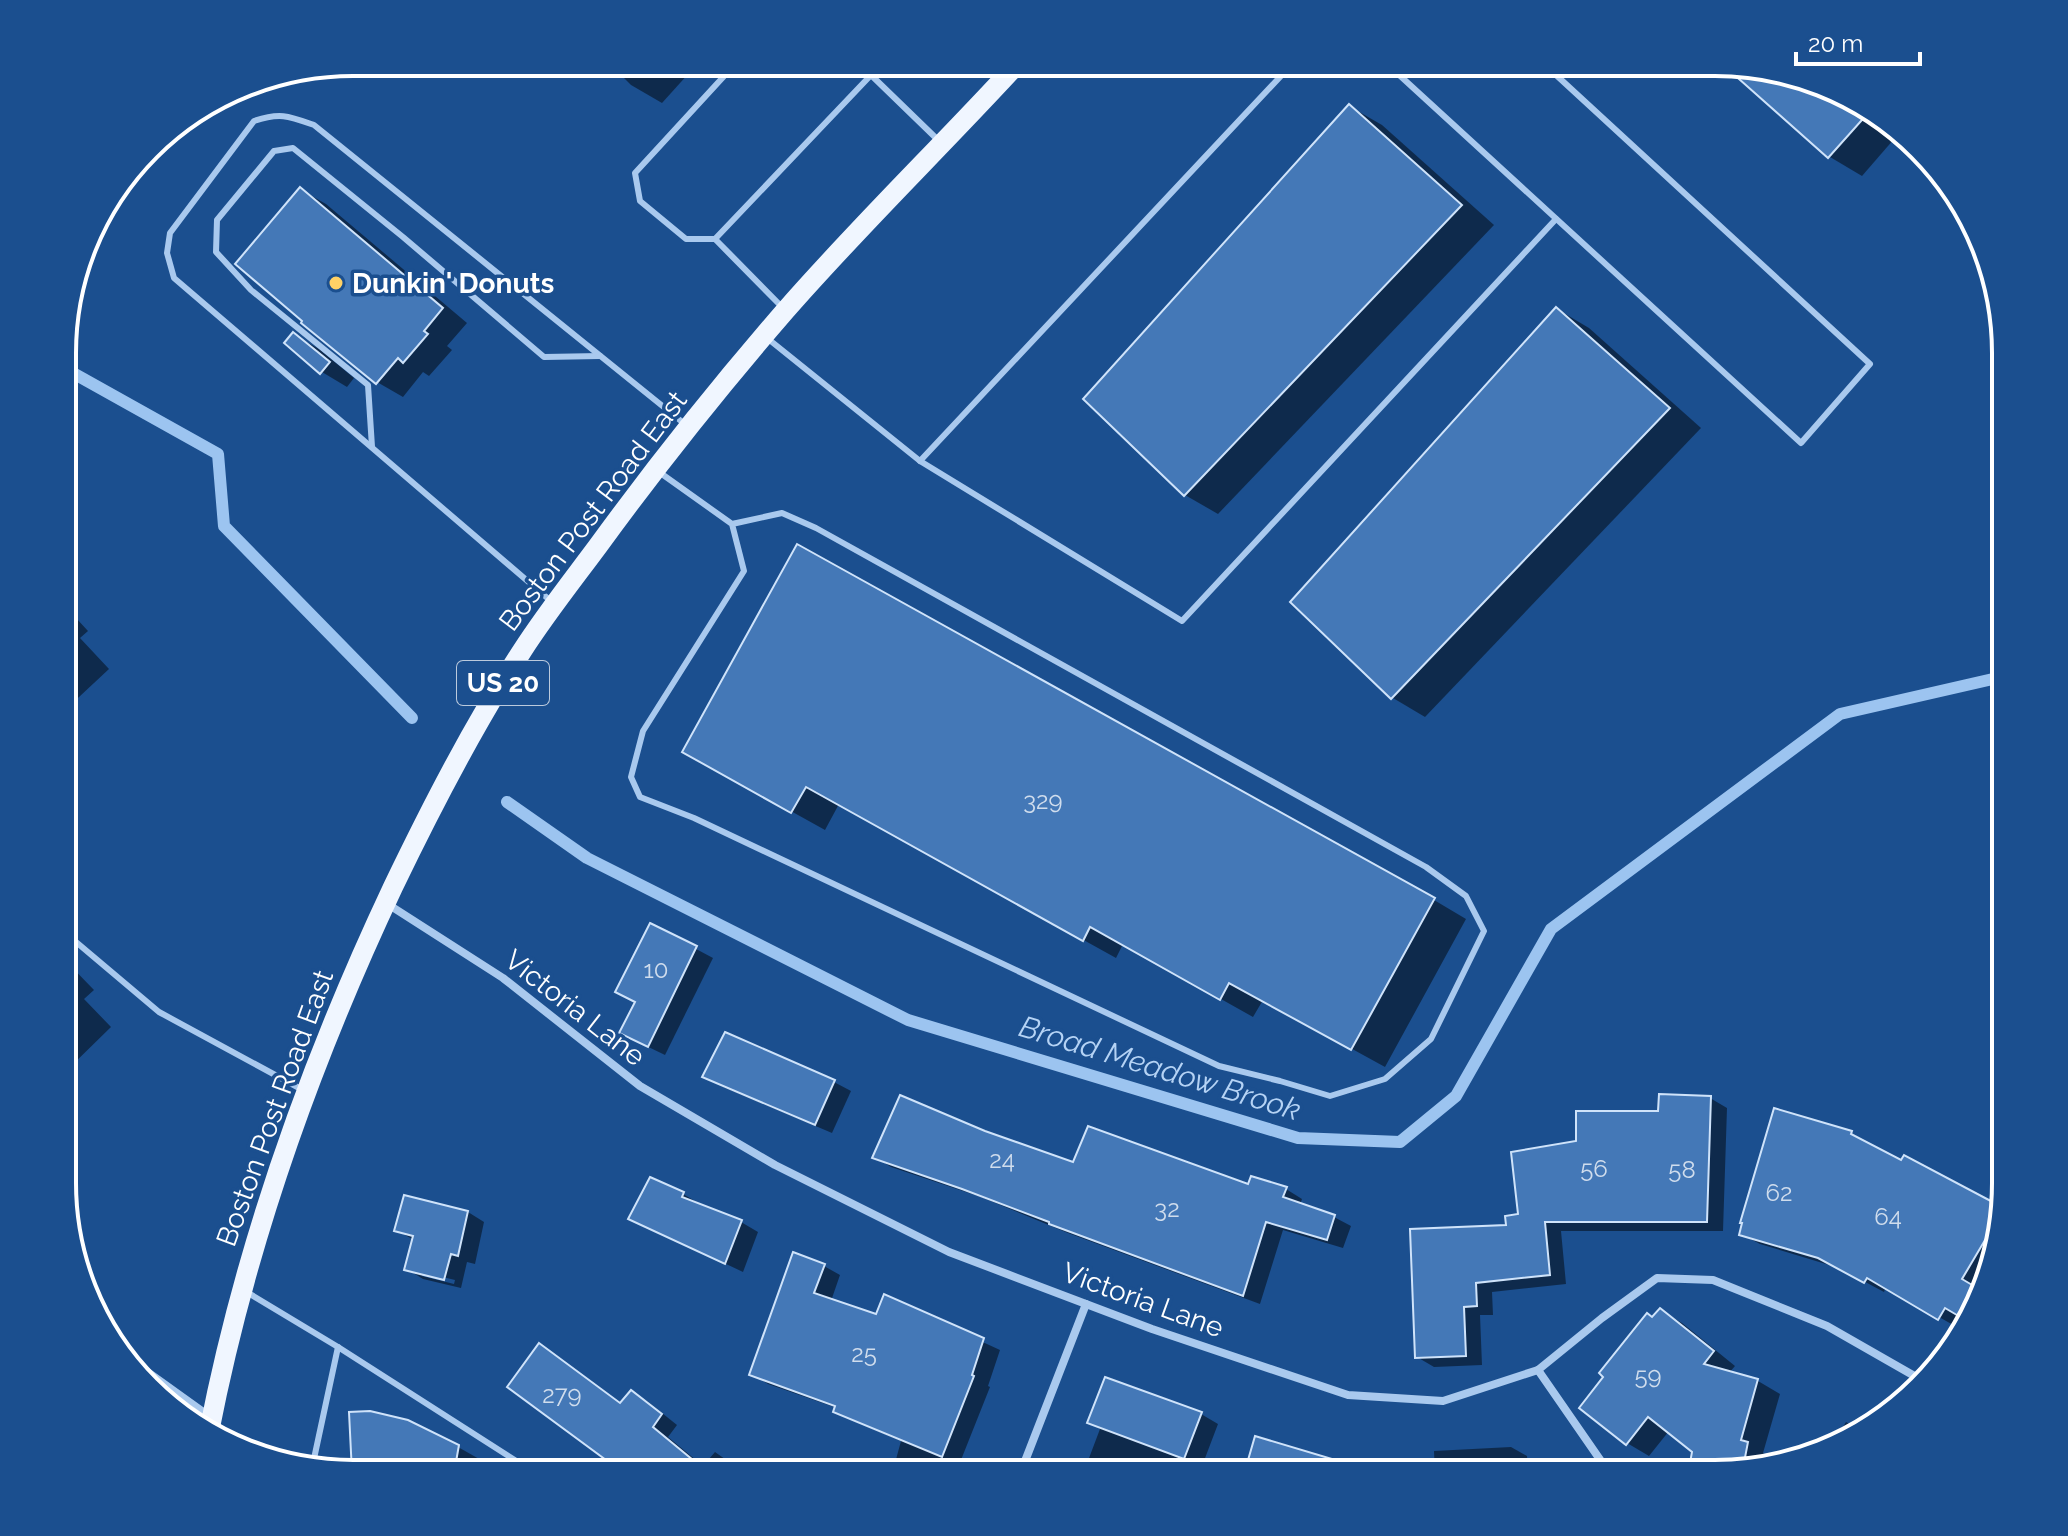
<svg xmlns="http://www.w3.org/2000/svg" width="2068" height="1536" font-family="Raleway,sans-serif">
<rect width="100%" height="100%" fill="#1b4f8f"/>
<!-- shadow -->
<g fill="#0007" fill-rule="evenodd">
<path d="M 608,62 L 699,62 L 662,103 L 631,85 Z"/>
<path d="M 1724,63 L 1826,84 L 1901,131 L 1862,176 L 1830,157 Z"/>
<path d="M 1349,106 L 1382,125 L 1494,225 L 1218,514 L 1185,495 Z"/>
<path d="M 301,190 L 326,204 L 467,323 L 447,346 L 452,350 L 429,376 L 423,372 L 403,397 L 377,382 Z"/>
<path d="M 1557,309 L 1589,328 L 1701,428 L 1425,717 L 1393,698 L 1293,602 Z"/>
<path d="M 294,335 L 319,349 L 354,378 L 347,387 L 322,372 L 287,343 Z"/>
<path d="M 64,605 L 88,631 L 80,638 L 109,669 L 64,711 Z"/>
<path d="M 717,770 L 1434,900 L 1466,919 L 1385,1067 L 1263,1000 L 1253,1017 L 1123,944 L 1116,958 L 839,804 L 825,830 Z"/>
<path d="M 651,925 L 713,958 L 665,1055 L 638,1042 L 637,1002 Z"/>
<path d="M 63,958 L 94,990 L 84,999 L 111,1027 L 63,1074 Z"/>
<path d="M 705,1076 L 834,1082 L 851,1091 L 832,1133 L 721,1086 Z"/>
<path d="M 1710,1098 L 1727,1108 L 1723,1231 L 1561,1231 L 1566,1284 L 1492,1292 L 1493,1315 L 1480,1315 L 1482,1365 L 1434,1367 L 1417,1357 L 1508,1227 L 1521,1216 L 1578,1143 L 1660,1113 Z"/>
<path d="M 984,1133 L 1075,1165 L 1286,1189 L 1302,1199 L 1300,1205 L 1334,1217 L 1351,1226 L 1343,1248 L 1283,1230 L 1260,1304 L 1068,1233 L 981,1197 L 891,1167 L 875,1157 Z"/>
<path d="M 1851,1133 L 1870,1144 L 1869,1146 L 1978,1195 L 2004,1210 L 1984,1295 L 1962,1330 L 1886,1287 L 1884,1292 L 1839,1268 L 1760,1244 L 1741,1234 Z"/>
<path d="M 651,1180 L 683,1194 L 700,1204 L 699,1206 L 741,1222 L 758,1232 L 743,1272 L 631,1219 Z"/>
<path d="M 406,1198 L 468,1212 L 484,1222 L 475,1264 L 467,1262 L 461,1288 L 423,1279 L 407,1269 L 414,1240 L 396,1230 ZM 422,1272 L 455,1280 L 454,1284 L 422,1276 Z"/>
<path d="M 824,1266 L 840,1275 L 831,1301 L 877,1316 L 885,1297 L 1000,1350 L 988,1386 L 990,1387 L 959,1465 L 951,1461 L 947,1474 L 892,1474 L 901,1441 L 852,1420 L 836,1411 L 837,1408 L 768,1384 L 752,1374 Z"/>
<path d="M 1660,1310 L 1682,1323 L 1735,1366 L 1729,1373 L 1758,1381 L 1780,1394 L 1763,1453 L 1770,1456 L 1769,1462 L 1715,1474 L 1690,1474 L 1694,1451 L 1669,1431 L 1649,1456 L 1627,1443 L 1653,1319 Z"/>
<path d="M 540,1346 L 622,1404 L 631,1392 L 647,1401 L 677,1425 L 668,1437 L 703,1466 L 715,1452 L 746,1474 L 624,1474 Z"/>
<path d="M 1201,1414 L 1218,1424 L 1199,1474 L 1083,1474 L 1100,1429 L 1089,1422 Z"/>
<path d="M 1846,1422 L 1861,1431 L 1843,1444 L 1831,1447 Z"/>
<path d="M 458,1447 L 488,1464 L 487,1473 L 339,1473 L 353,1454 Z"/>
<path d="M 1511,1447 L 1527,1456 L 1528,1474 L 1435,1474 L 1434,1451 Z"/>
</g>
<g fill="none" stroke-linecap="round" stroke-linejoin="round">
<!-- stream -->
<g stroke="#9cc4f0" stroke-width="12">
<path d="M 64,368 L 218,454 L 224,526 L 412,718"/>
<path d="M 507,802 L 587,858 L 908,1020 L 1298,1138 L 1400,1142 L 1456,1096 L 1551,929 L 1840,714 L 2006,676"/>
</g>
</g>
<!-- building -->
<g fill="#4478b7" stroke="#cfe3fa" stroke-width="2">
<path d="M 1721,63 L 1734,63 L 1826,84 L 1870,111 L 1828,158 Z"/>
<path d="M 1349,104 L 1462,205 L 1184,496 L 1083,399 Z"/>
<path d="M 300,187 L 443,308 L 424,331 L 428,334 L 403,363 L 398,358 L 376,384 L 301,323 L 302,321 L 235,264 Z"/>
<path d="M 1556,307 L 1670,408 L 1391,699 L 1290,602 Z"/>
<path d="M 293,332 L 330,362 L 320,374 L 284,343 Z"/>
<path d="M 797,544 L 1435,898 L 1351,1050 L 1229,983 L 1220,1000 L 1090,927 L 1083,941 L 806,787 L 791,813 L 682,752 Z"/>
<path d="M 650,923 L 697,946 L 648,1047 L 619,1033 L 635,1002 L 615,992 Z"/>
<path d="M 725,1032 L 835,1080 L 815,1125 L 702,1077 Z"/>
<path d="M 1659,1094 L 1711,1096 L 1707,1222 L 1545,1222 L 1550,1275 L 1476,1283 L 1477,1306 L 1464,1307 L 1466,1356 L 1415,1358 L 1410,1229 L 1506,1225 L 1505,1216 L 1518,1214 L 1511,1152 L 1576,1141 L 1576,1111 L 1658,1111 Z"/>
<path d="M 900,1095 L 985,1131 L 1073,1162 L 1088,1126 L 1248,1184 L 1251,1176 L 1287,1187 L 1283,1197 L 1335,1215 L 1327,1240 L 1266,1222 L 1243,1296 L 1049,1224 L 1049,1222 L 962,1189 L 872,1158 Z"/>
<path d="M 1774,1108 L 1852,1131 L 1851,1134 L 1901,1160 L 1904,1155 L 2004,1208 L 1962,1279 L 1984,1292 L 1967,1321 L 1945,1308 L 1938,1320 L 1867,1278 L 1864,1283 L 1818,1258 L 1739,1235 L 1742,1223 L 1740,1223 Z"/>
<path d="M 650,1177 L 684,1192 L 682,1197 L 742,1220 L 725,1264 L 628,1219 Z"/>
<path d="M 404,1195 L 468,1211 L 458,1256 L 451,1254 L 444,1280 L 404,1270 L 413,1236 L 394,1231 Z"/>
<path d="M 793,1252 L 825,1264 L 814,1293 L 876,1314 L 884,1294 L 984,1338 L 972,1375 L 974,1376 L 942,1457 L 833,1412 L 835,1406 L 749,1375 Z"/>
<path d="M 1660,1308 L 1714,1351 L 1704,1364 L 1758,1379 L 1741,1440 L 1748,1442 L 1743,1468 L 1715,1474 L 1688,1474 L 1692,1452 L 1648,1417 L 1626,1445 L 1579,1408 L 1603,1377 L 1599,1373 L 1647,1313 L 1652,1317 Z"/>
<path d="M 539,1343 L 620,1403 L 631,1390 L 662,1414 L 653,1427 L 710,1474 L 625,1474 L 507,1387 Z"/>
<path d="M 1105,1377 L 1202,1412 L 1184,1459 L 1087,1423 Z"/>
<path d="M 370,1411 L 408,1420 L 459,1445 L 454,1473 L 352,1473 L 349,1412 Z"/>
<path d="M 1255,1436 L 1352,1465 L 1351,1474 L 1244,1474 Z"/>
</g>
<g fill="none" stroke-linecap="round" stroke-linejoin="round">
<!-- lane -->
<g stroke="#a9c9ee" stroke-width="6">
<path d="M 737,62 L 635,173 L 640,201 L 686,239 L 715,239 L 783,308"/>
<path d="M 871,62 L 871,75 L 938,140"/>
<path d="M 1385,62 L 1801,443 L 1870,364 L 1543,63"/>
<path d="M 715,239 L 871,75"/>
<path d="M 767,338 L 920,461 L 1182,621 L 1556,219"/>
<path d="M 372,447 L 368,385 L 251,290 L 216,252 L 217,220 L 274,151 L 293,148 L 403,237 L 544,357 L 600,356"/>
<path d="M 920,461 L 1294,62"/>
<path d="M 659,472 L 732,524 L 744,571 L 643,731 L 631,777 L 640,797 L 694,818 L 1219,1066 L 1280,1081 L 1330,1096 L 1385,1079 L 1431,1039 L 1484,931 L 1466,896 L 1426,867 L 816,528 L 782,513 L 732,524"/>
<path d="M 552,602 L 174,278 L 167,253 L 170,233 L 254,121 C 280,112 289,116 314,125 L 686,425"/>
<path d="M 63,931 L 159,1012 L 301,1089"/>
<path d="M 245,1291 L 338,1347 L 535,1473"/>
<path d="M 124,1354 L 209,1415"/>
<path d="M 312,1468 L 338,1347"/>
<path d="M 510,1473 L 514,1460"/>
</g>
<!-- street -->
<g stroke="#a9c9ee" stroke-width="8">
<path d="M 386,903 L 503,978 L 640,1086 L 775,1165 L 949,1252 L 1152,1329 L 1348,1395 L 1443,1401 L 1538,1370 L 1602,1318 L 1657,1278 L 1713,1280 L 1827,1326 L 1925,1382"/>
<path d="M 1538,1370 L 1610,1474"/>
<path d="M 1020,1474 L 1086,1304"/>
</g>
<!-- primary -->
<path stroke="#f0f6ff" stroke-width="20" d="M 209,1432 C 246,1242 311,1061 393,887 C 432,806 473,726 522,651 C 545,615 572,581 598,546 C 657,465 720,386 785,311 C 860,225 942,146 1019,62"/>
</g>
<!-- markers -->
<circle fill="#ffd166" stroke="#1b4f8f" stroke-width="3" cx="336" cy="283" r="8"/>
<g text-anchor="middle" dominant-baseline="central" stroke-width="7" stroke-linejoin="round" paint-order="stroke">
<!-- number labels -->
<g font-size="24" fill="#d0dded">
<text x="1043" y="800">329</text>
<text x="656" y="969">10</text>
<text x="1002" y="1159">24</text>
<text x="1594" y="1168">56</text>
<text x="1682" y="1169">58</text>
<text x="1779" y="1192">62</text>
<text x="1167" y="1208">32</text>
<text x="1888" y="1216">64</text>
<text x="864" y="1353">25</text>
<text x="1648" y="1375">59</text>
<text x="562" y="1394">279</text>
</g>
<!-- shield labels -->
<rect fill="#1b4f8f" stroke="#bbcadd" stroke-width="2" x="457" y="661" width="92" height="44" rx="6"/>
<g font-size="26" font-weight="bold" fill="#fff">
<text x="503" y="683">US 20</text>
</g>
<!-- poi labels -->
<g font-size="28" font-weight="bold" fill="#fff" stroke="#1b4f8f" text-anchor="start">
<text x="352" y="283">Dunkin' Donuts</text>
</g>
<!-- street labels -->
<g font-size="28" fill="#fff" stroke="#1b4f8f">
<text transform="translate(593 511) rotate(-53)">Boston Post Road East</text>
<text transform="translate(575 1008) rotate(38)">Victoria Lane</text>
<text transform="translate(275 1108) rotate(-70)">Boston Post Road East</text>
<text transform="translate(1143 1300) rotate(20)">Victoria Lane</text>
</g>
<!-- water labels -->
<g font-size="30" font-style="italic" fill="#b5d3f5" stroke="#1b4f8f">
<text transform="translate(1160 1068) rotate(17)">Broad Meadow Brook</text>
</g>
</g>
<!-- crop -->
<path d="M0 0H2068V1536H0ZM353 76H1715A277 277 0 0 1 1992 353V1183A277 277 0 0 1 1715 1460H353A277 277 0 0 1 76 1183V353A277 277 0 0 1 353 76Z" fill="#1b4f8f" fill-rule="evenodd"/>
<path fill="none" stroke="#fff" stroke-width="4" d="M353 76H1715A277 277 0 0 1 1992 353V1183A277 277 0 0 1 1715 1460H353A277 277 0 0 1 76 1183V353A277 277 0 0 1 353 76Z"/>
<!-- scale -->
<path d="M1796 52v12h124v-12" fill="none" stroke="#ffffff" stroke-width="4"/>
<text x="1808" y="52" font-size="24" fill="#ffffff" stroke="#1b4f8f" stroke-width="6" paint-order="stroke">20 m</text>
</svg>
